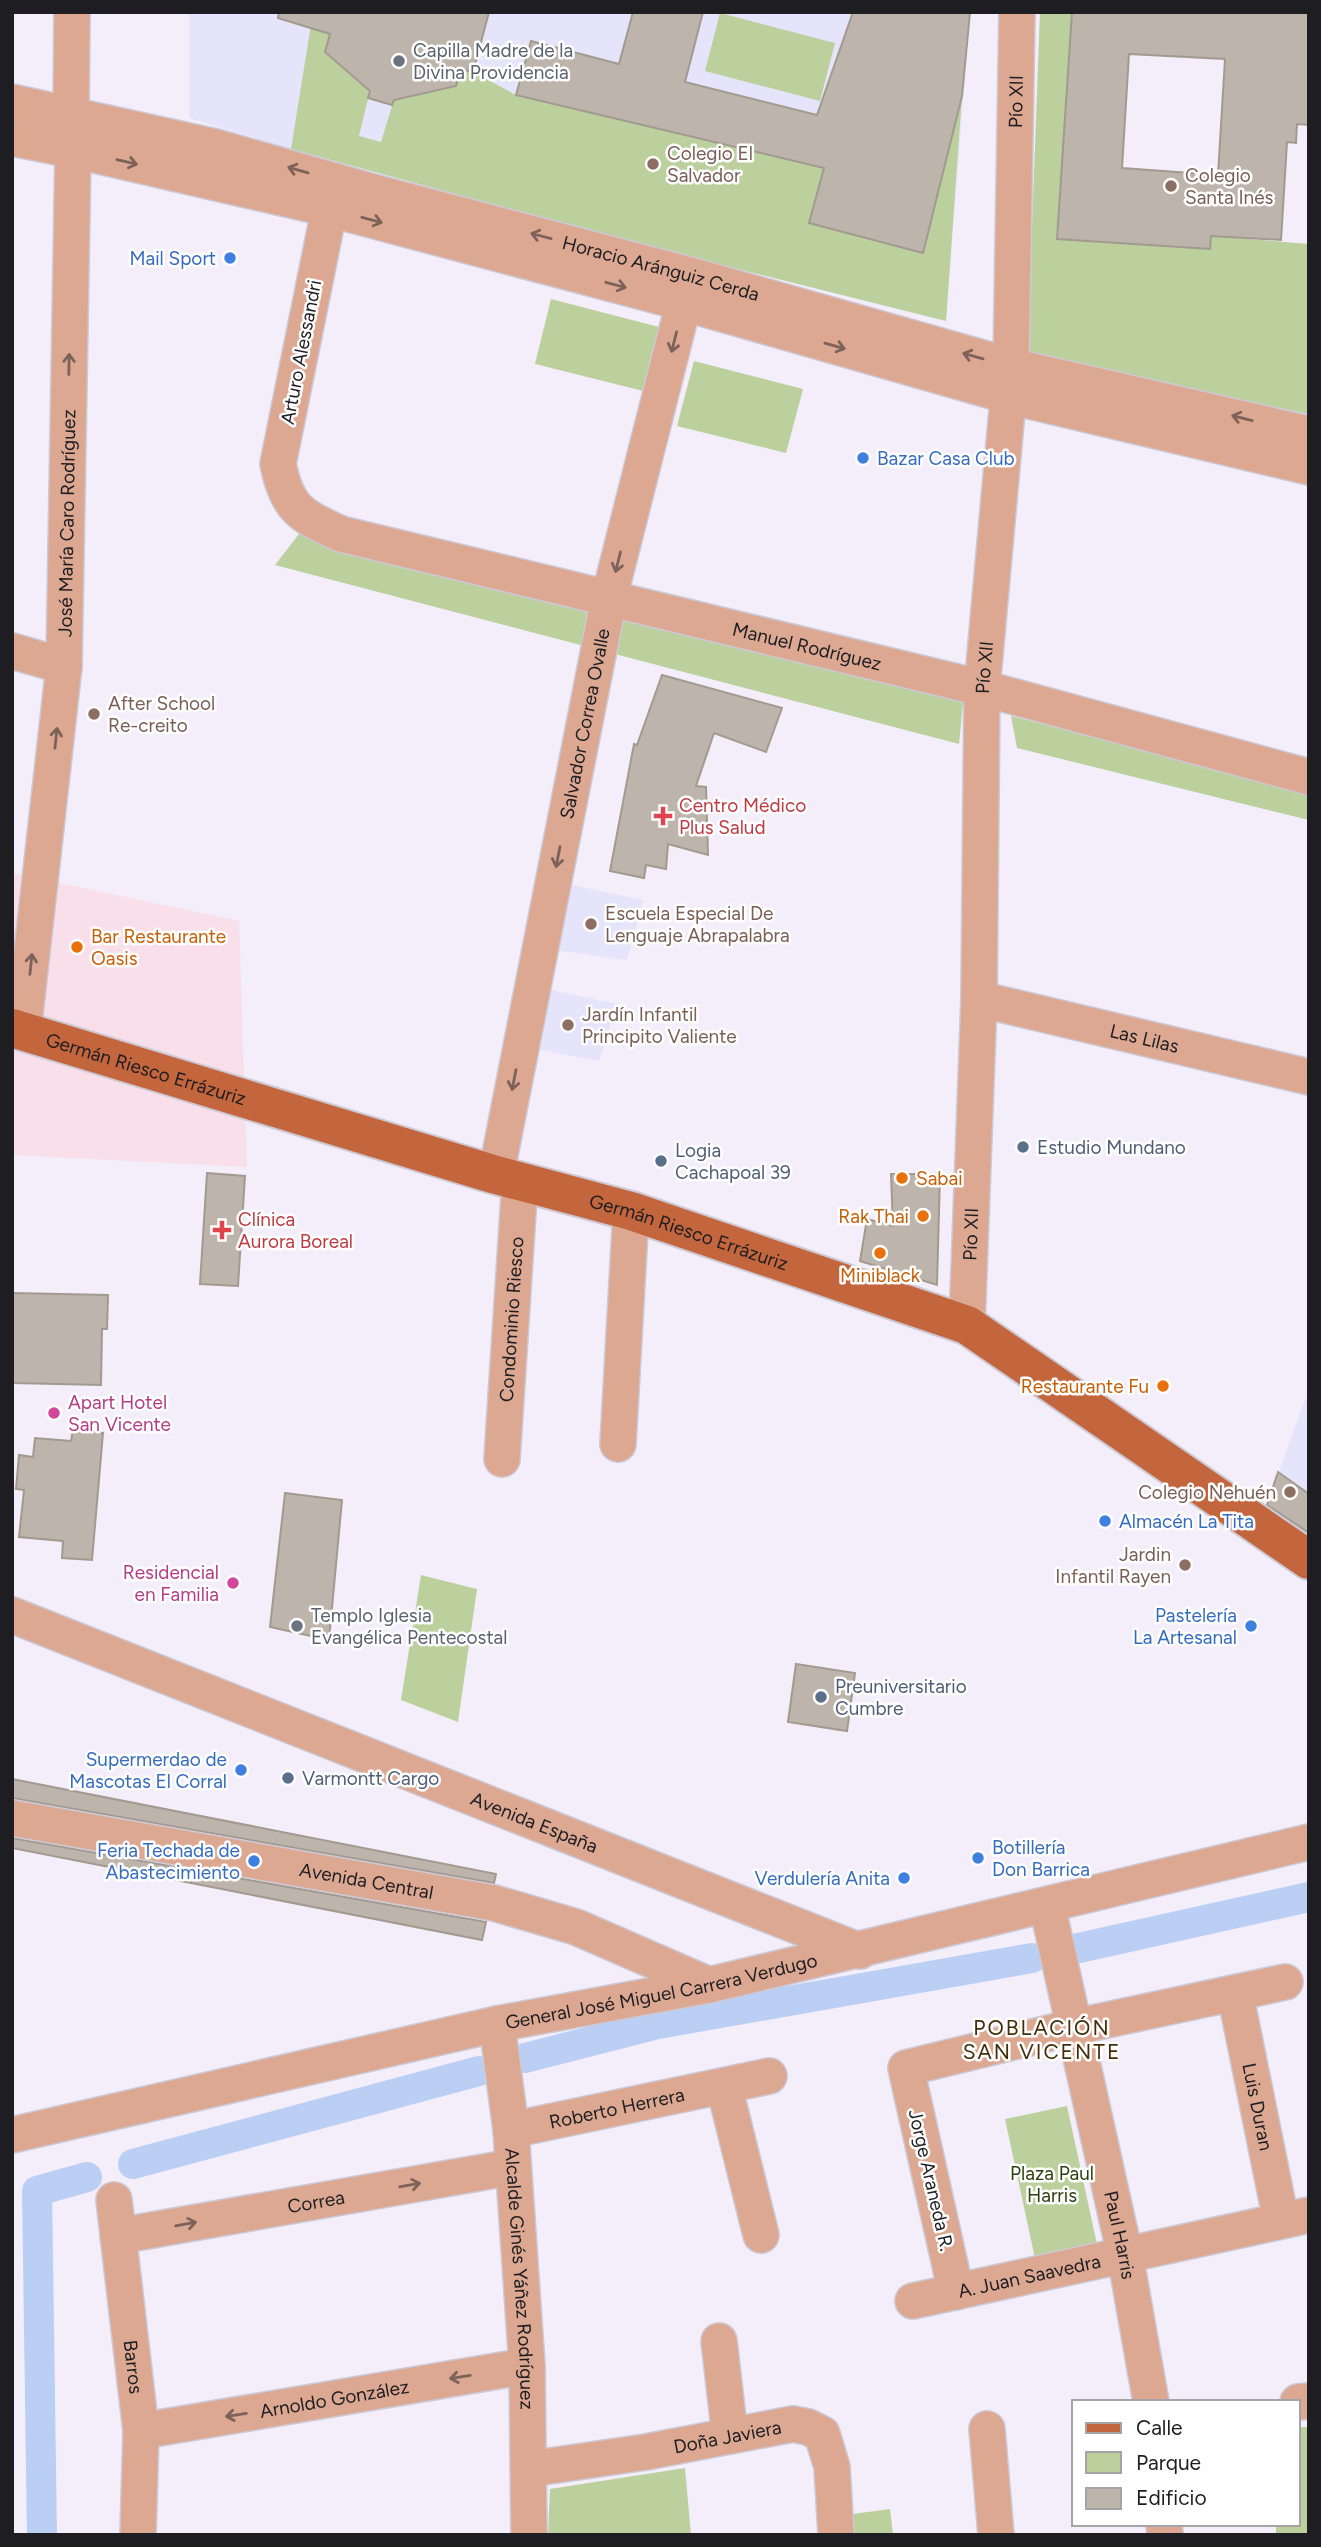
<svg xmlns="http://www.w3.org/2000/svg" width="1321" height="2547" font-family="Figtree,sans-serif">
<rect width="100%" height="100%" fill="#f3eefa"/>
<!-- commercial -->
<path fill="#f8dfe9" d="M 12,873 L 239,921 L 247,1167 L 12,1155 Z"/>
<!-- education -->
<g fill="#e6e4fa">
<path d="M 189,12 L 970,12 L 946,321 L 638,244 L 291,149 L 189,118 Z"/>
<path d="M 553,881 L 643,900 L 627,960 L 540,948 Z"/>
<path d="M 533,986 L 617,1004 L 599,1061 L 521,1046 Z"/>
<path d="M 1305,1399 L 1309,1400 L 1309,1552 L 1264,1513 Z"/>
</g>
<!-- green -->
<g fill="#bbd09c">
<path d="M 313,12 L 330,34 L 325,52 L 360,82 L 371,86 L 359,136 L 381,142 L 396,93 L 408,97 L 456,86 L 461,69 L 473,72 L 516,95 L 824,168 L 809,223 L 923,253 L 962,96 L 946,321 L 638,244 L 291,149 Z"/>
<path d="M 1040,12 L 1072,12 L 1057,239 L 1210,249 L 1211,236 L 1309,244 L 1309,414 L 1027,360 Z"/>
<path d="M 720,13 L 835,43 L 820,101 L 705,71 Z"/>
<path d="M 551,299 L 659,327 L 643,391 L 535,364 Z"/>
<path d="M 694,361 L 803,389 L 786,453 L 677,426 Z"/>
<path d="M 299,534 L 434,570 L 964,693 L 959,744 L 275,565 Z"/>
<path d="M 1011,716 L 1309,791 L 1309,820 L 1017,748 Z"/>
<path d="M 421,1575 L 477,1589 L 458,1722 L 401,1700 Z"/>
<path d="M 1067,2106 L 1098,2249 L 1036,2263 L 1005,2119 Z"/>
<path d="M 1298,2427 L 1309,2427 L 1309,2535 L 1276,2535 L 1276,2524 L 1298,2524 Z"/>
<path d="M 685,2468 L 691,2535 L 548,2535 L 550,2489 Z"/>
<path d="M 890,2509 L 893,2535 L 832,2535 L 831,2517 Z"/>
</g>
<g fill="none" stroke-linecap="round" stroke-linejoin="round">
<!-- canal -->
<g stroke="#bbcef4" stroke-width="30">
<path d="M 1079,1948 L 1309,1897"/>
<path d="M 525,2058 L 658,2024 L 1032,1958"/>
<path d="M 133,2164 L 479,2071"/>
<path d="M 42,2535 L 37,2191 L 87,2177"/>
</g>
</g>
<!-- building -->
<g fill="#bdb5ab" stroke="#a29a90" stroke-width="2" fill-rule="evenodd">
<path d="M 279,12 L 489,12 L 473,72 L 461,69 L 456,86 L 394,100 L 392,105 L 368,98 L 370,91 L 325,52 L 330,34 L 278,18 Z"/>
<path d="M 633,12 L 703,12 L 685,82 L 817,115 L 853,12 L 970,12 L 962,96 L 923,253 L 809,223 L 824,168 L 516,95 L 531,41 L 619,64 Z"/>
<path d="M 1072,12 L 1309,12 L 1309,125 L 1297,124 L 1296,143 L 1287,142 L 1281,240 L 1211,236 L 1210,249 L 1057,239 ZM 1129,54 L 1225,59 L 1218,175 L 1122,168 Z"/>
<path d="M 662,675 L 782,708 L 766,752 L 714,733 L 696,786 L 706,787 L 708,855 L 668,844 L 666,869 L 646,865 L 644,878 L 610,871 L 634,744 L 637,745 Z"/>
<path d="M 207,1173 L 245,1176 L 238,1286 L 200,1284 Z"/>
<path d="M 891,1174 L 940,1174 L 937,1285 L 860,1261 L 867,1219 L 893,1226 Z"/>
<path d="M 12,1293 L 108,1295 L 107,1329 L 102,1329 L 101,1385 L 12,1383 Z"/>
<path d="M 73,1430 L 103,1433 L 92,1560 L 62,1558 L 63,1541 L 19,1537 L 24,1490 L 16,1489 L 19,1455 L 33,1457 L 35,1438 L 71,1441 Z"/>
<path d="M 1278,1472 L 1309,1494 L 1309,1533 L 1267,1505 Z"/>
<path d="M 285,1493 L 342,1500 L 329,1640 L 270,1627 Z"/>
<path d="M 796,1664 L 855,1673 L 847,1731 L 788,1722 Z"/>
<path d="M 12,1779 L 496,1874 L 494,1883 L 12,1798 Z"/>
<path d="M 12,1838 L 486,1922 L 482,1940 L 12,1848 Z"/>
</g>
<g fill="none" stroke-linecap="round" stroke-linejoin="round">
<!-- minor casing -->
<g stroke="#cdc8d3" stroke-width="38">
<g id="minor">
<path id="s1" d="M 12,102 L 216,147 L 370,191 L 690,275 L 1011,366 L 1309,434"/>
<path d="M 12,138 L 73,150 L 330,209 L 684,303 L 1009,396 L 1309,467"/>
<path id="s2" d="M 335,181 L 278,464 C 287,510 302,516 341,534 L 982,688 L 1309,777"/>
<path d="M 12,651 L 64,666"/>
<path id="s3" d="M 979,999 L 1309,1077"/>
<path id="s4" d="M 23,1032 L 64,666 L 73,150 L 71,115 L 72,12"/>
<path id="s5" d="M 496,1175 L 609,598 L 689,282"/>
<path id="s6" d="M 967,1325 L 979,999 L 982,688 L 1011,366 L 1017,12"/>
<path d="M 618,1444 L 631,1211"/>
<path id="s7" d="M 502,1459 L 520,1181"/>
<path id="s8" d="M 12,1615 L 860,1951"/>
<path id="s9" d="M 12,1818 L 494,1903 L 576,1927 L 709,1985"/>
<path id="s10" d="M 1047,1905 L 1125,2255 L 1151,2402"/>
<path id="s11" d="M 1235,1993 L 1281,2220"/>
<path id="s12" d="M 497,2024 L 511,2130 L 527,2366 L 529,2535"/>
<path d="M 724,2086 L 761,2235"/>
<path id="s13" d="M 511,2130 L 769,2076"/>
<path id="s14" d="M 12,2135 L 497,2024 L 709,1985 L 1309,1842"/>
<path id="s15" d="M 114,2200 L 141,2431 L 138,2535"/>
<path id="s16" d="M 118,2236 L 513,2167"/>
<path d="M 956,2292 L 906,2068 L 1074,2027 L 1285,1982"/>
<path id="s17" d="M 913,2301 L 1309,2215"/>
<path d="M 719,2341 L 730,2436"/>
<path d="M 1298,2402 L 1309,2401"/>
<path d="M 987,2429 L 996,2535"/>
<path id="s18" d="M 141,2431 L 527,2366"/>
<path id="s19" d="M 529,2469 L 646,2452 L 793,2424 L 808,2427 L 822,2434 L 832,2467 L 836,2535"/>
<path d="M 1164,2524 L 1165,2535"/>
</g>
</g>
<!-- major casing -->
<g stroke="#cdc8d3" stroke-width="42">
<g id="major">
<path id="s20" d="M 12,1028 L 496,1175 L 631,1211 L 967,1325 L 1309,1560"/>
</g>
</g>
<!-- minor -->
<use href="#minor" stroke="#dca892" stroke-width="35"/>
<!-- major -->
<use href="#major" stroke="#c3663d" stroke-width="38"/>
</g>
<!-- one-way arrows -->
<defs><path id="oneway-shaft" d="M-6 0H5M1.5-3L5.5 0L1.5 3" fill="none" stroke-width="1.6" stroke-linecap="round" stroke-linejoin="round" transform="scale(1.75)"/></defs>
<g stroke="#7d625a">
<use href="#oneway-shaft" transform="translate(127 162) rotate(13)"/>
<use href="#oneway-shaft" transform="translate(298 170) rotate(-164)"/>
<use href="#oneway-shaft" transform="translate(372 220) rotate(15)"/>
<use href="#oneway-shaft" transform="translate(541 236) rotate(-165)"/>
<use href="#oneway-shaft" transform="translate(616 285) rotate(15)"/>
<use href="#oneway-shaft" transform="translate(674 342) rotate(104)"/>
<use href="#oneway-shaft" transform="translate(835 346) rotate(16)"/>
<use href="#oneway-shaft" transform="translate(973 356) rotate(-164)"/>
<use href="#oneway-shaft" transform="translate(69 364) rotate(-89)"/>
<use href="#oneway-shaft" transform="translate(1242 418) rotate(-166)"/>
<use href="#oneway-shaft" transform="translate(618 562) rotate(104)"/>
<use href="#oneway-shaft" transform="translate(56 738) rotate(-84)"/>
<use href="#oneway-shaft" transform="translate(558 857) rotate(101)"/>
<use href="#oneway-shaft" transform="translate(31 964) rotate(-84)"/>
<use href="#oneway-shaft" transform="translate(514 1080) rotate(101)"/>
<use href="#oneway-shaft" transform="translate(410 2185) rotate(-10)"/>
<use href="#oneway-shaft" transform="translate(186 2224) rotate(-10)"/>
<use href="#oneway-shaft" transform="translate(460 2377) rotate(171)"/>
<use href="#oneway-shaft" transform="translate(236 2415) rotate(171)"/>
</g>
<!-- markers -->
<g fill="#6b7280" stroke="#fefefe" stroke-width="2.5">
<circle cx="399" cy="61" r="7"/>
<circle cx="297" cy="1626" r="7"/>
</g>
<g fill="#8d6e63" stroke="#fefefe" stroke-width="2.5">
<circle cx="653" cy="164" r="7"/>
<circle cx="1171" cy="186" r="7"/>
<circle cx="94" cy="714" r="7"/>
<circle cx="591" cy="924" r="7"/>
<circle cx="568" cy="1025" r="7"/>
<circle cx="1290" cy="1492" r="7"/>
<circle cx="1185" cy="1565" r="7"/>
</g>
<g fill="#3f7fe0" stroke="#fefefe" stroke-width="2.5">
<circle cx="230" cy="258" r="7"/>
<circle cx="863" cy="458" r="7"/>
<circle cx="1105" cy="1521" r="7"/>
<circle cx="1251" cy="1626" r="7"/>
<circle cx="241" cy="1770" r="7"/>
<circle cx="978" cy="1858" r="7"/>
<circle cx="254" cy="1861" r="7"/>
<circle cx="904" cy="1878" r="7"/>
</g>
<g fill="#e0444e" stroke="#fefefe" stroke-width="2.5">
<path d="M659.5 805.5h7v7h7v7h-7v7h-7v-7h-7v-7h7z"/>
<path d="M218.5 1219.5h7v7h7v7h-7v7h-7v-7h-7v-7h7z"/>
</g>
<g fill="#e8710a" stroke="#fefefe" stroke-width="2.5">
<circle cx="77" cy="947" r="7"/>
<circle cx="902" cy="1178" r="7"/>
<circle cx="923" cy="1216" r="7"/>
<circle cx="880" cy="1253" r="7"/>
<circle cx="1163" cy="1386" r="7"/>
</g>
<g fill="#5c6f8a" stroke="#fefefe" stroke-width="2.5">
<circle cx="1023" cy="1147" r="7"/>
<circle cx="661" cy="1161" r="7"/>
<circle cx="821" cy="1697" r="7"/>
<circle cx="288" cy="1778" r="7"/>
</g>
<g fill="#d1479c" stroke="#fefefe" stroke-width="2.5">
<circle cx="54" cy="1413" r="7"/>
<circle cx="233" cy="1583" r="7"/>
</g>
<g text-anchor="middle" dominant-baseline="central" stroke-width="5" stroke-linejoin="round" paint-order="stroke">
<!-- worship labels -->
<g font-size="19" fill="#5b616d" stroke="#fefefe" text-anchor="start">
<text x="413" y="50">Capilla Madre de la<tspan x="413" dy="22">Divina Providencia</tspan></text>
<text x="311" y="1615">Templo Iglesia<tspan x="311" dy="22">Evangélica Pentecostal</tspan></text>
</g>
<!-- street labels -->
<g font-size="19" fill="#1e1d21" stroke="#fefefe">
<text stroke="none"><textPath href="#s6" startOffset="1225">Pío XII</textPath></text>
<text stroke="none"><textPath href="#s1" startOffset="670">Horacio Aránguiz Cerda</textPath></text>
<text transform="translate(301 352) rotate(-79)">Arturo Alessandri</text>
<text stroke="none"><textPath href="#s4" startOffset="511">José María Caro Rodríguez</textPath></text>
<text stroke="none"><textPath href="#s2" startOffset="868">Manuel Rodríguez</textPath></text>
<text stroke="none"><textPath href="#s6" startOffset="658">Pío XII</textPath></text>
<text stroke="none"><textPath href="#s5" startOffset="460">Salvador Correa Ovalle</textPath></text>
<text stroke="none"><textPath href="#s3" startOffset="170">Las Lilas</textPath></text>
<text stroke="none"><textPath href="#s20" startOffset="140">Germán Riesco Errázuriz</textPath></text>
<text stroke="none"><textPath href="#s20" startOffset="707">Germán Riesco Errázuriz</textPath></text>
<text stroke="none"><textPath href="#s6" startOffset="91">Pío XII</textPath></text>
<text stroke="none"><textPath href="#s7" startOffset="140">Condominio Riesco</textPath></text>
<text stroke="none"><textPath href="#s8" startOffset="562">Avenida España</textPath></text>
<text stroke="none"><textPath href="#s9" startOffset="360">Avenida Central</textPath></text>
<text stroke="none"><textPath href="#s14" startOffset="665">General José Miguel Carrera Verdugo</textPath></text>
<text stroke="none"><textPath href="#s11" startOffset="116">Luis Duran</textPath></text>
<text stroke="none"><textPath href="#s13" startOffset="108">Roberto Herrera</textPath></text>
<text transform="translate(931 2180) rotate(77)">Jorge Araneda R.</text>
<text stroke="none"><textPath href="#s16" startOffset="201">Correa</textPath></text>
<text stroke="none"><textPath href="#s10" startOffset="338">Paul Harris</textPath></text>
<text stroke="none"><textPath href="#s17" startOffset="119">A. Juan Saavedra</textPath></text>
<text stroke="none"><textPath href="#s12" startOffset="256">Alcalde Ginés Yáñez Rodríguez</textPath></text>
<text stroke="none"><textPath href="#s15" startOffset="168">Barros</textPath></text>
<text stroke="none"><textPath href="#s18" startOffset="196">Arnoldo González</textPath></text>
<text stroke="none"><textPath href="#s19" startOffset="201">Doña Javiera</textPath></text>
</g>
<!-- education labels -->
<g font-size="19" fill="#785e54" stroke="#fefefe" text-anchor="start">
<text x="667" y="153">Colegio El<tspan x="667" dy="22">Salvador</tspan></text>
<text x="1185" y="175">Colegio<tspan x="1185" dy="22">Santa Inés</tspan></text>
<text x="108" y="703">After School<tspan x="108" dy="22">Re-creito</tspan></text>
<text x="605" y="913">Escuela Especial De<tspan x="605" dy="22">Lenguaje Abrapalabra</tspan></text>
<text x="582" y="1014">Jardín Infantil<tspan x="582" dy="22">Principito Valiente</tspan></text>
<text x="1276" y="1492" text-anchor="end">Colegio Nehuén</text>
<text x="1171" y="1554" text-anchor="end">Jardin<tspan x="1171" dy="22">Infantil Rayen</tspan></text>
</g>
<!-- shop labels -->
<g font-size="19" fill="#366cbe" stroke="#fefefe" text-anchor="end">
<text x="216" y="258">Mail Sport</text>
<text x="877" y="458" text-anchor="start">Bazar Casa Club</text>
<text x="1119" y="1521" text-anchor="start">Almacén La Tita</text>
<text x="1237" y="1615">Pastelería<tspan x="1237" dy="22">La Artesanal</tspan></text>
<text x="227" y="1759">Supermerdao de<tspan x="227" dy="22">Mascotas El Corral</tspan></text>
<text x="992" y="1847" text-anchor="start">Botillería<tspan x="992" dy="22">Don Barrica</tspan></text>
<text x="240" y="1850">Feria Techada de<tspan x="240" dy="22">Abastecimiento</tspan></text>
<text x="890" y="1878">Verdulería Anita</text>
</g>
<!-- health labels -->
<g font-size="19" fill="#be3a42" stroke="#fefefe" text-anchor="start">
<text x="679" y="805">Centro Médico<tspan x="679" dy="22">Plus Salud</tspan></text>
<text x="238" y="1219">Clínica<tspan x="238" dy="22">Aurora Boreal</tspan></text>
</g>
<!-- food labels -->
<g font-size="19" fill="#c56008" stroke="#fefefe" text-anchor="start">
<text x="91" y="936">Bar Restaurante<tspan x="91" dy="22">Oasis</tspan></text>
<text x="916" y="1178">Sabai</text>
<text x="909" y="1216" text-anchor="end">Rak Thai</text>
<text x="880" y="1275" text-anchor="middle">Miniblack</text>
<text x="1149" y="1386" text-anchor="end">Restaurante Fu</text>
</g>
<!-- service labels -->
<g font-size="19" fill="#4e5e75" stroke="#fefefe" text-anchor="start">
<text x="1037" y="1147">Estudio Mundano</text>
<text x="675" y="1150">Logia<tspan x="675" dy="22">Cachapoal 39</tspan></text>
<text x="835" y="1686">Preuniversitario<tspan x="835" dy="22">Cumbre</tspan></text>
<text x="302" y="1778">Varmontt Cargo</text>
</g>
<!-- hotel labels -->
<g font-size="19" fill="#b23c85" stroke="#fefefe" text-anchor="start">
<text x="68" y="1402">Apart Hotel<tspan x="68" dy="22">San Vicente</tspan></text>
<text x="219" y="1572" text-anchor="end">Residencial<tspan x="219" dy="22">en Familia</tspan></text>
</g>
<!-- park labels -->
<g font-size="19" fill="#2e3e0d" stroke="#fefefe">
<text x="1052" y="2173">Plaza Paul<tspan x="1052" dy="22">Harris</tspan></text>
</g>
<!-- neighbourhood labels -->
<g font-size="21" letter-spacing="2" fill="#432e08" stroke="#fefefe">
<text x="1042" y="2027">POBLACIÓN<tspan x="1042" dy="24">SAN VICENTE</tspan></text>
</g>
</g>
<!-- border -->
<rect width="1321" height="2547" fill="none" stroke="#1e1d21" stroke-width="28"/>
<!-- legend -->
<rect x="1072" y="2400" width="228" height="126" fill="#fefefe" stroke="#a4a4a6" stroke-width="2"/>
<rect x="1086" y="2423" width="35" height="10" fill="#c3663d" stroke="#a4a4a6" stroke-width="2"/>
<text x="1136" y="2435" font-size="21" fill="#1e1d21">Calle</text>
<rect x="1086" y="2452" width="35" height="21" fill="#bbd09c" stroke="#a4a4a6" stroke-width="2"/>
<text x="1136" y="2470" font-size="21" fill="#1e1d21">Parque</text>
<rect x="1086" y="2488" width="35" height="21" fill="#bdb5ab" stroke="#a4a4a6" stroke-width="2"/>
<text x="1136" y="2505" font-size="21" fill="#1e1d21">Edificio</text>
</svg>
